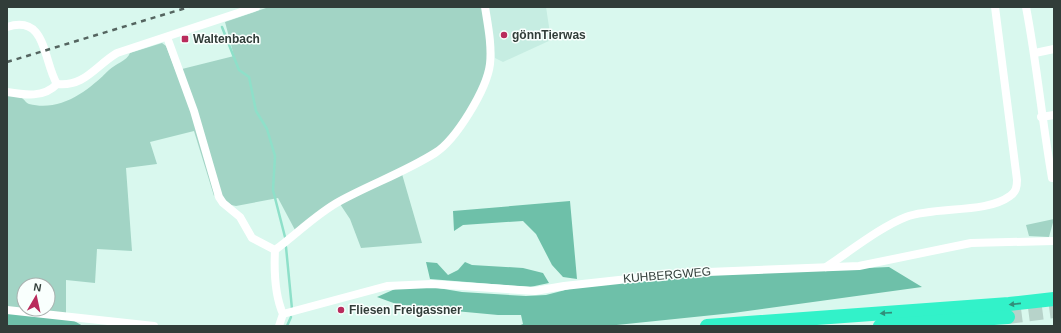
<svg xmlns="http://www.w3.org/2000/svg" width="1061" height="333" font-family="Helvetica,sans-serif">
<rect width="100%" height="100%" fill="#d9f8ee"/>
<!-- built -->
<path fill="#c6ede2" d="M 488,7 L 546,7 L 551,40 L 503,62 L 495,58 Z"/>
<!-- green -->
<g fill="#a2d4c5" fill-rule="evenodd">
<path d="M 269,7 L 482,7 C 485,25 488,44 487,62 C 485,84 467,113 454,131 C 449,138 441,144 435,150 L 295,230 L 278,198 L 236,206 L 231,205 L 222,197 L 182,69 L 234,56 L 225,22 Z"/>
<path d="M 162,43 L 166,46 L 189,105 L 215,194 L 214,196 L 194,131 L 150,142 L 157,164 L 126,168 L 132,251 L 97,249 L 95,283 L 66,280 L 66,314 L 7,308 L 7,96 C 11,96 19,96 22,98 C 25,100 26,103 29,104 C 61,112 88,91 109,70 C 115,64 127,61 130,53 ZM 24,285 L 48,285 L 48,309 L 24,309 Z"/>
<path d="M 402,174 L 422,243 L 361,248 L 350,219 L 340,204 Z"/>
<path d="M 1054,219 L 1049,237 L 1029,236 L 1026,225 Z"/>
</g>
<!-- forest -->
<g fill="#6ec0a9">
<path d="M 570,201 L 577,279 L 563,277 L 552,265 L 536,234 L 523,221 L 463,225 L 454,231 L 453,211 Z"/>
<path d="M 426,262 L 437,263 L 448,275 L 458,270 L 465,262 L 472,265 L 523,268 L 543,273 L 549,283 L 530,287 L 430,279 Z"/>
<path d="M 889,267 L 922,287 L 733,313 L 607,326 L 518,326 L 523,324 L 521,315 L 498,315 L 455,311 L 426,306 L 399,305 L 377,297 L 395,289 L 432,287 L 462,292 L 526,296 L 546,295 L 577,287 L 683,276 Z"/>
<path d="M 7,312 L 69,318 L 83,326 L 7,326 Z"/>
</g>
<g fill="none" stroke-linecap="round" stroke-linejoin="round">
<!-- stream -->
<g stroke="#8ee0c9" stroke-width="2.5">
<path d="M 222,27 L 239,70 L 249,77 L 256,111 L 267,129 L 275,156 L 273,190 L 285,237"/>
<path d="M 286,247 L 292,309"/>
<path d="M 287,326 L 291,317"/>
</g>
<!-- motorway-tunnel -->
<path stroke="#b7d3ca" stroke-width="14" stroke-dasharray="14 7" stroke-linecap="butt" d="M 1008,317 L 1054,311"/>
<!-- minor -->
<g stroke="#fff" stroke-width="8">
<path d="M 1026,7 C 1037,64 1042,121 1052,178 L 1054,178"/>
<path d="M 7,27 C 47,14 43,61 57,84"/>
<path d="M 167,37 L 194,111 L 219,197 L 223,203 L 240,217 L 252,238 L 275,250"/>
<path d="M 1035,53 L 1054,49"/>
<path d="M 57,84 C 85,87 95,66 117,53 L 256,7"/>
<path d="M 7,92 C 25,95 44,98 57,84"/>
<path d="M 1041,117 L 1054,115"/>
<path d="M 826,267 C 849,252 882,226 906,217 C 936,206 986,214 1010,196 C 1016,192 1017,187 1017,180 L 995,7"/>
<path d="M 7,310 L 154,326"/>
<path d="M 283,314 L 387,286 L 432,284 L 535,291 L 564,286 L 683,273 L 859,266 L 971,243 L 1054,241"/>
<path d="M 279,326 L 283,314 C 275,296 274,270 275,250 C 297,234 316,214 340,201 C 371,184 405,172 435,153 C 456,140 487,89 490,64 C 492,45 488,26 485,7"/>
</g>
<!-- motorway -->
<g stroke="#32f2c9" stroke-width="14">
<path d="M 707,326 L 1009,304 L 1054,299"/>
<path d="M 880,326 L 1008,317"/>
</g>
<!-- rail -->
<path stroke="#556560" stroke-width="2.5" stroke-dasharray="5 5" stroke-linecap="butt" d="M 7,62 L 189,7"/>
</g>
<!-- one-way arrows -->
<defs><path id="oneway-solid" d="M-6-.8H1V-3.2L6.5 0L1 3.2V.8H-6Z"/></defs>
<g fill="#318e7a">
<use href="#oneway-solid" transform="translate(1015 304) rotate(174)"/>
<use href="#oneway-solid" transform="translate(886 313) rotate(176)"/>
</g>
<!-- markers -->
<g fill="#b92b5c" stroke="#f9fffd" stroke-width="1.5">
<circle cx="504" cy="35" r="4"/>
<rect x="181" y="35" width="8" height="8" rx="2"/>
<circle cx="341" cy="310" r="4"/>
</g>
<g text-anchor="middle" dominant-baseline="central" stroke-width="3" stroke-linejoin="round" paint-order="stroke">
<!-- poi labels -->
<g font-size="12" font-weight="bold" fill="#313d39" stroke="#f9fffd" text-anchor="start">
<text x="512" y="35">gönnTierwas</text>
<text x="193" y="39">Waltenbach</text>
<text x="349" y="310">Fliesen Freigassner</text>
</g>
<!-- street labels -->
<g font-size="12" fill="#313d39" stroke="#f9fffd">
<text transform="translate(667 275) rotate(-5)">KUHBERGWEG</text>
</g>
</g>
<!-- border -->
<rect width="1061" height="333" fill="none" stroke="#313d39" stroke-width="16"/>
<!-- north arrow -->
<g transform="translate(36 297) rotate(9)"><circle r="19" fill="#f9fffd" stroke="#a9b1af"/>
<path d="M0-3L7 15L0 10L-7 15Z" fill="#b92b5c"/>
<text y="-6" font-size="11" font-weight="bold" text-anchor="middle" fill="#313d39">N</text>
</g>
</svg>
